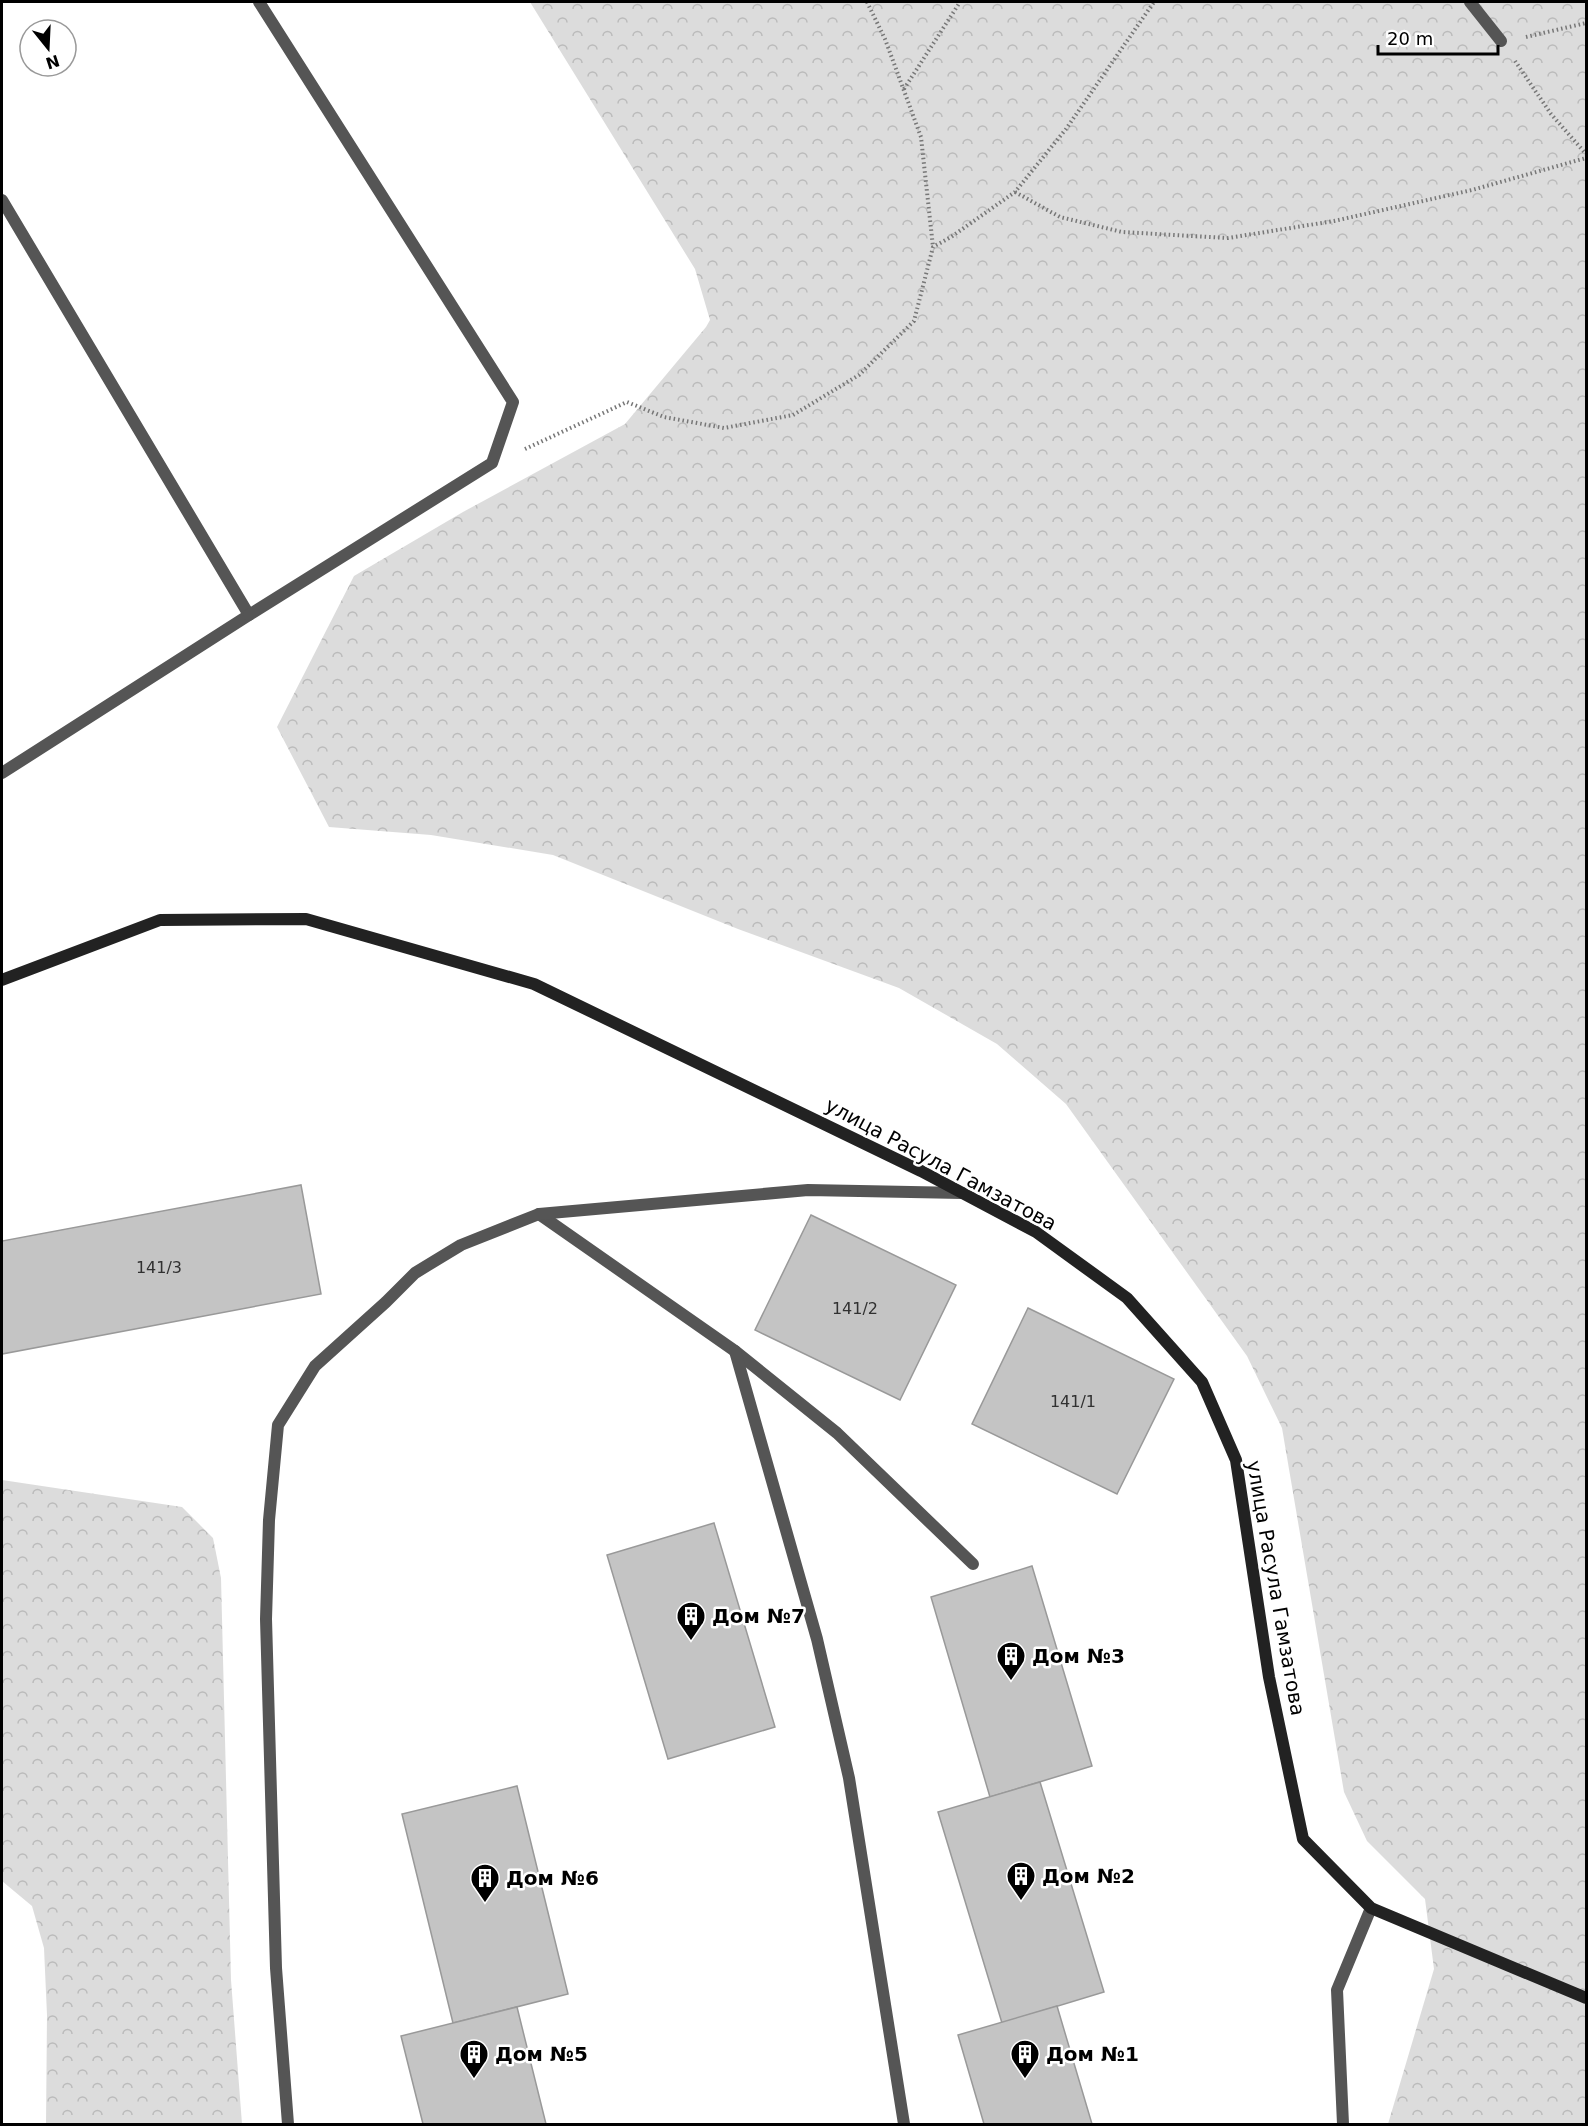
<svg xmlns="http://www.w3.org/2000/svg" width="1588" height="2126" font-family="'DejaVu Sans',sans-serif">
<defs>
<pattern id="forest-crowns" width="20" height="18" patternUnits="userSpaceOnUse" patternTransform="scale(1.5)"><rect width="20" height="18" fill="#dcdcdc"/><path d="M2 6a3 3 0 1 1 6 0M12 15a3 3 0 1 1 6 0" fill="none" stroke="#bbb"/></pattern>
</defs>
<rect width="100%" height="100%" fill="#fff"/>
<!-- forest -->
<g fill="url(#forest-crowns)">
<path d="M 530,2 L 1586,2 L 1586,2124 L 1388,2124 L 1434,1969 L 1425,1899 L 1367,1841 L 1344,1792 L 1282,1428 L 1247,1356 L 1066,1104 L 997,1044 L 899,988 L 738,929 L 553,855 L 431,835 L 329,827 L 277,727 L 354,576 L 463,512 L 625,424 L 706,327 L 710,320 L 695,269 Z"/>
<path d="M 2,1480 L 182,1507 L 213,1538 L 221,1578 L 231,1980 L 242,2124 L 46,2124 L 47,2015 L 44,1948 L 32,1906 L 2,1881 Z"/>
</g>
<!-- building -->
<g fill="#c4c4c4" stroke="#999" stroke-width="1.5">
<path d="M 301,1185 L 321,1294 L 2,1354 L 2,1241 Z"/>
<path d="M 811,1215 L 956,1285 L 900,1400 L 755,1330 Z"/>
<path d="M 1028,1308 L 1174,1379 L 1117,1494 L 972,1424 Z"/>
<path d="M 714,1523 L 775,1727 L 668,1759 L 607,1555 Z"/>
<path d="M 1032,1566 L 1092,1766 L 990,1797 L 931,1597 Z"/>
<path d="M 1040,1782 L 1104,1992 L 1002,2023 L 938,1812 Z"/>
<path d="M 517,1786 L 568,1994 L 453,2023 L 402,1814 Z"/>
<path d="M 1057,2006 L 1092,2124 L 984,2124 L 958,2035 Z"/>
<path d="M 517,2007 L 546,2124 L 423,2124 L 401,2036 Z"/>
</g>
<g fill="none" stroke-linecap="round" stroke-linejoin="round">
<!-- path -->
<g stroke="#777" stroke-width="4" stroke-dasharray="1.5 3" stroke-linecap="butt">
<path d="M 867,2 L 885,39 L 921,137 L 933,247"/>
<path d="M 1526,37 L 1586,23"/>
<path d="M 1515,61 L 1551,114 L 1586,154"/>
<path d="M 904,89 L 960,2"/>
<path d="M 1015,192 L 1060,217 L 1122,232 L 1228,238 L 1334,221 L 1472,190 L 1586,158"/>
<path d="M 525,449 L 627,402 L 664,417 L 724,428 L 793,415 L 859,375 L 914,321 L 933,247 L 951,237 L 1015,192 L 1066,129 L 1154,2"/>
</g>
<!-- service -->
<g stroke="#555" stroke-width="12">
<path d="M 1470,2 L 1501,41"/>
<path d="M 2,200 L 249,615 L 2,773"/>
<path d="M 249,615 L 492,463 L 513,402 L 259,2"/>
<path d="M 539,1214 L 735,1351 L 837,1433 L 973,1564"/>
<path d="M 735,1351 L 817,1639 L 849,1778 L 904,2124"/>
<path d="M 1343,2124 L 1337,1990 L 1371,1908"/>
</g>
<!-- minor -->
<path stroke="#555" stroke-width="12" d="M 288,2124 L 276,1968 L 266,1619 L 269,1520 L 278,1425 L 315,1366 L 386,1302 L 415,1273 L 461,1245 L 539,1214 L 808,1190 L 962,1193"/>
<!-- secondary -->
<path stroke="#222" stroke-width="12" d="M 2,980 L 160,920 L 306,919 L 534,984 L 921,1171 L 1036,1232 L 1127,1298 L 1202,1382 L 1236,1460 L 1269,1677 L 1303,1839 L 1371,1908 L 1586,1998"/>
</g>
<!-- icons -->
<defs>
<g id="building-pin" transform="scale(1.5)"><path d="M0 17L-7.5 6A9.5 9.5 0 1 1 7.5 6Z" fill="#000" stroke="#fff"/><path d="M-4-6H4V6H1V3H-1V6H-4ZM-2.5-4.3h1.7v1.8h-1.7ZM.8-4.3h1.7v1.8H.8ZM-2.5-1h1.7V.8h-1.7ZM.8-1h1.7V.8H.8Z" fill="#fff"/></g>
</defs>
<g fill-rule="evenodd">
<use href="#building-pin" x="691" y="1616"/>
<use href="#building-pin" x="1011" y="1656"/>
<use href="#building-pin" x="1021" y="1876"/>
<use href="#building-pin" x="485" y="1878"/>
<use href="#building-pin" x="474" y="2054"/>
<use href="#building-pin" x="1025" y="2054"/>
</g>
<g text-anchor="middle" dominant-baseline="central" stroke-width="5" stroke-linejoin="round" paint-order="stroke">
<!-- number labels -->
<g font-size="16" fill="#313131">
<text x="159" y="1267">141/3</text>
<text x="855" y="1308">141/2</text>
<text x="1073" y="1401">141/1</text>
</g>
<!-- street labels -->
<g font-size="20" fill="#000" stroke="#fff">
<text transform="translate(941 1164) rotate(28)">улица Расула Гамзатова</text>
<text transform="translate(1276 1588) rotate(80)">улица Расула Гамзатова</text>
</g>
<!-- poi labels -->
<g font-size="20" font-weight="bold" fill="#000" stroke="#fff" text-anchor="start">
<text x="712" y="1616">Дом №7</text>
<text x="1032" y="1656">Дом №3</text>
<text x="1042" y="1876">Дом №2</text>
<text x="506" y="1878">Дом №6</text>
<text x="495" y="2054">Дом №5</text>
<text x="1046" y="2054">Дом №1</text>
</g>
</g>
<!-- border -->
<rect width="1588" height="2126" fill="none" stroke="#000000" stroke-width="6"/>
<!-- north arrow -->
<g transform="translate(48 48) rotate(162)"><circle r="28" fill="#ffffff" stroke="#999999" stroke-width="1.5"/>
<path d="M0-4.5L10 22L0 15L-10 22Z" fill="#000000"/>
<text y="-9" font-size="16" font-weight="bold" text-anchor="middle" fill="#000000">N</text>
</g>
<!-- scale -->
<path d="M1378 45v9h120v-9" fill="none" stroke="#000000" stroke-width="3"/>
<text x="1387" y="45" font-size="18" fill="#000000" stroke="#ffffff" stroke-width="4.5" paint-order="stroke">20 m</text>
</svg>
